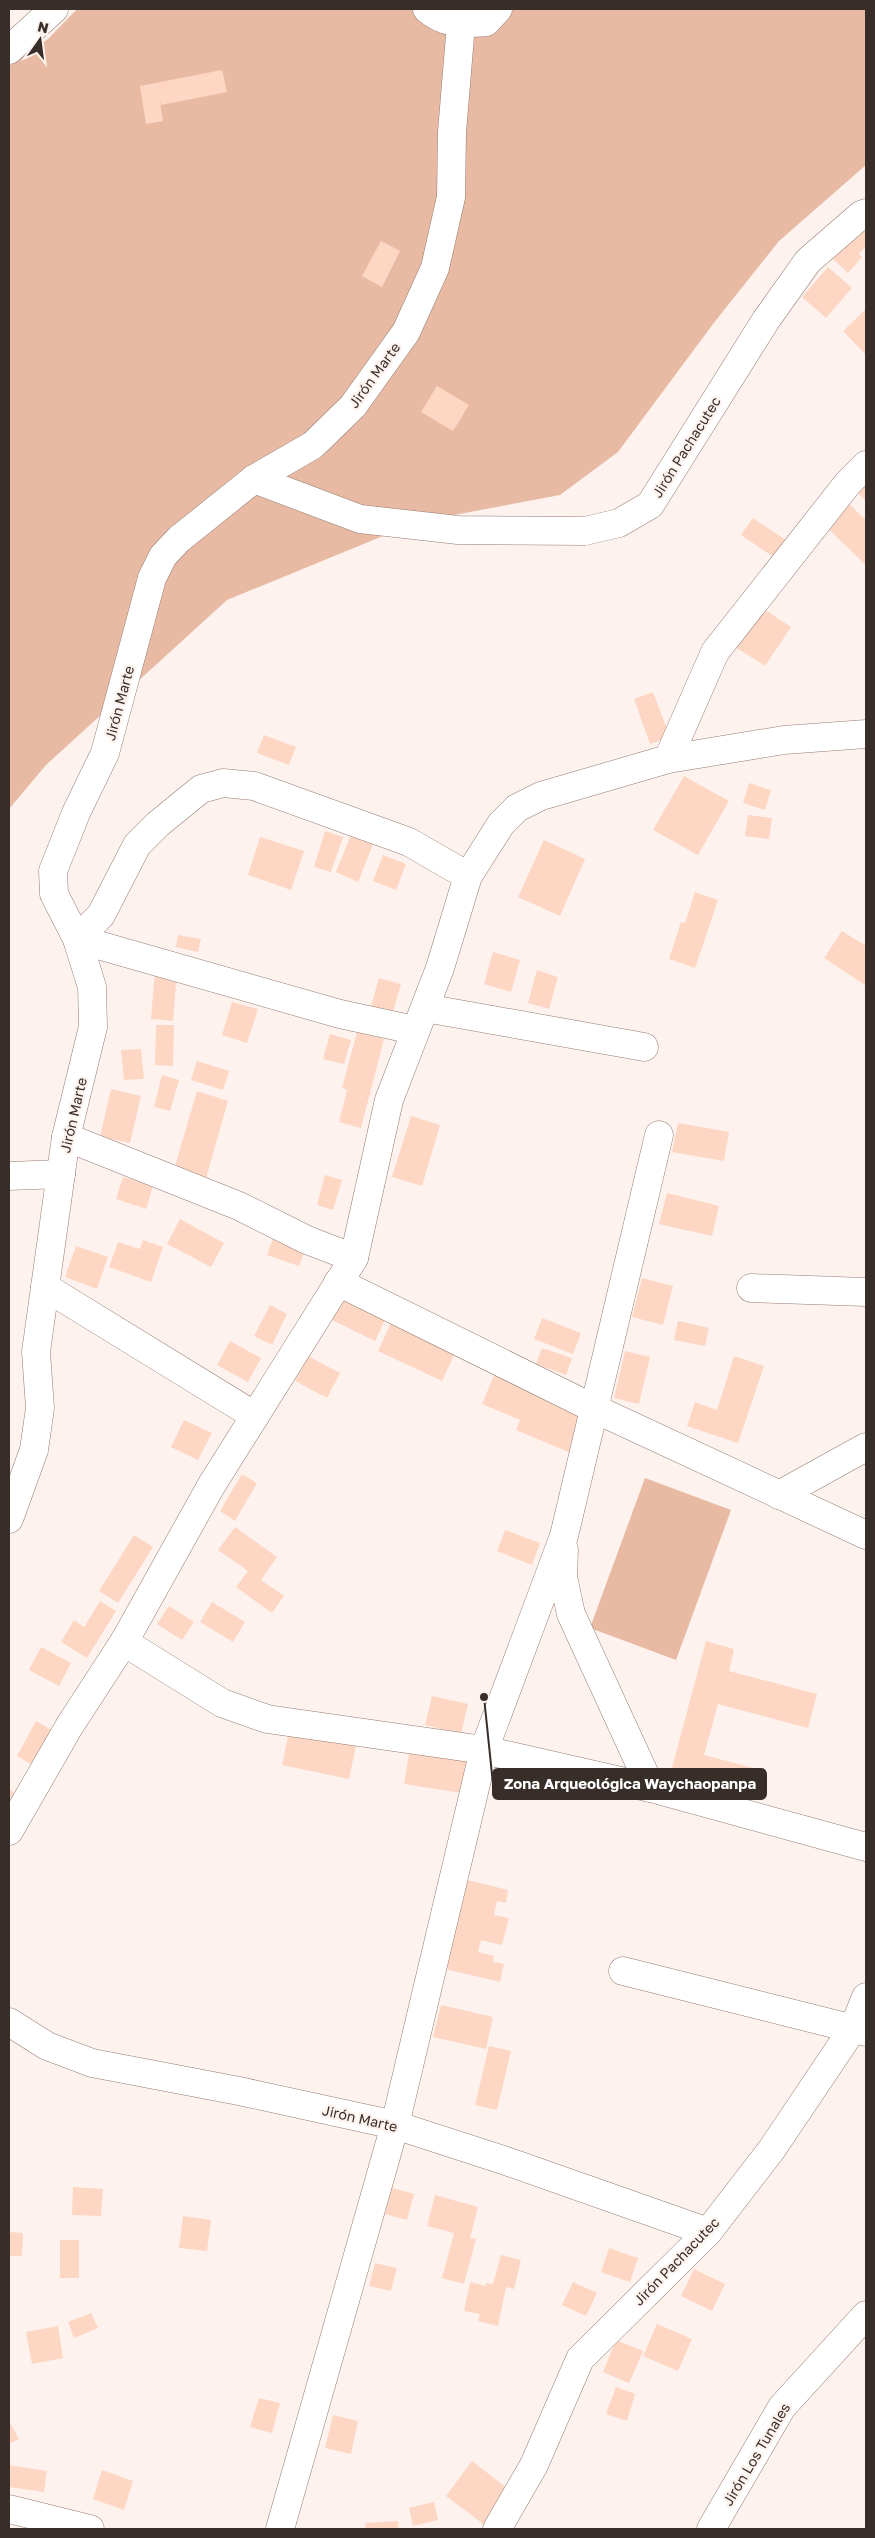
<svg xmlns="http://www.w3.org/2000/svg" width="875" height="2538" font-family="'Golos Text',sans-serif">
<rect width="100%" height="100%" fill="#fdf2ed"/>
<!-- green -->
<g fill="#e8baa4">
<path d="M 77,9 L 866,9 L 866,165 L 779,241 L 713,324 L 618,452 L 560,495 L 417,522 L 227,600 L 46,765 L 9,809 L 9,66 L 48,39 Z"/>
<path d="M 645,1478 L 731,1510 L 676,1660 L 590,1628 Z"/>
</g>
<!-- building -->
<g fill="#fed7c4">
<path d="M 222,70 L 227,92 L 161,105 L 159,95 L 163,121 L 146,124 L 140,86 Z"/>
<path d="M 859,227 L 866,234 L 866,246 L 859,254 L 862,257 L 848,273 L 832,258 Z"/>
<path d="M 381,241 L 400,251 L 382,287 L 362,276 Z"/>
<path d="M 828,267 L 852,288 L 826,318 L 802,297 Z"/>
<path d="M 866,309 L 866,355 L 843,331 Z"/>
<path d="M 437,386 L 469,405 L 453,431 L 421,412 Z"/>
<path d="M 866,473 L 866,501 L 852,487 Z"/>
<path d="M 848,503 L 866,520 L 866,565 L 826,527 Z"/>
<path d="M 753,518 L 790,543 L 778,560 L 741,535 Z"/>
<path d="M 761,607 L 791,627 L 765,666 L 735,647 Z"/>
<path d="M 653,692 L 670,737 L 650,744 L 634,699 Z"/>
<path d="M 264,735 L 296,747 L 289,765 L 257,753 Z"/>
<path d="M 684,776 L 729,801 L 698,855 L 653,830 Z"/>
<path d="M 749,783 L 771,790 L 765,810 L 743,803 Z"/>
<path d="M 748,815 L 772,818 L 769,839 L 745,836 Z"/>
<path d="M 353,830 L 375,839 L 358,882 L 336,872 Z"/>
<path d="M 325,831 L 343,837 L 331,872 L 314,867 Z"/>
<path d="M 260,837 L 304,851 L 291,890 L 248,875 Z"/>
<path d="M 544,840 L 585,859 L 560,916 L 518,897 Z"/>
<path d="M 383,855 L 406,864 L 396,890 L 373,881 Z"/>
<path d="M 695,892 L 718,900 L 695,968 L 669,959 L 681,922 L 685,923 Z"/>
<path d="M 842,931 L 866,946 L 865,985 L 824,958 Z"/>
<path d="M 178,935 L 201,939 L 198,952 L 176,947 Z"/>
<path d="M 493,952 L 520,960 L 511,992 L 484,984 Z"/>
<path d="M 155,970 L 177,972 L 173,1021 L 151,1019 Z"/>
<path d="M 537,970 L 558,977 L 549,1009 L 528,1003 Z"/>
<path d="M 379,978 L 401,984 L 391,1019 L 369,1013 Z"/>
<path d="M 232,1002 L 258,1009 L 247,1043 L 222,1035 Z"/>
<path d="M 156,1025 L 174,1025 L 173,1066 L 155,1065 Z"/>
<path d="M 357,1032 L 384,1039 L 361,1128 L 339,1122 L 347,1090 L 342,1088 Z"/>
<path d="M 330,1034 L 351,1040 L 344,1064 L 323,1059 Z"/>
<path d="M 141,1049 L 144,1079 L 124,1080 L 121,1050 Z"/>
<path d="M 197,1061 L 229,1071 L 223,1090 L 191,1080 Z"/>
<path d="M 162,1075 L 179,1080 L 170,1111 L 154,1107 Z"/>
<path d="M 111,1089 L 141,1096 L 130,1143 L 100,1137 Z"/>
<path d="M 197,1091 L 228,1101 L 205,1182 L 173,1173 Z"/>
<path d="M 411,1116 L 440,1125 L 422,1186 L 392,1177 Z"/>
<path d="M 678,1123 L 729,1132 L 724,1161 L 672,1152 Z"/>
<path d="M 325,1175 L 342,1180 L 333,1210 L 317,1205 Z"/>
<path d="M 123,1177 L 153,1186 L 146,1209 L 116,1199 Z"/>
<path d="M 667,1193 L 719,1206 L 712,1236 L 659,1224 Z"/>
<path d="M 180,1219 L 224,1243 L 211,1267 L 167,1244 Z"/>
<path d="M 275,1233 L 307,1245 L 299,1266 L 267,1255 Z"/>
<path d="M 143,1240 L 163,1247 L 151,1282 L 109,1267 L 118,1242 L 140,1249 Z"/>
<path d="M 76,1246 L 108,1257 L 97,1289 L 65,1277 Z"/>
<path d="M 642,1278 L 673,1286 L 663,1325 L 632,1317 Z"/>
<path d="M 343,1299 L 385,1320 L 375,1341 L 332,1320 Z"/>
<path d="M 270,1305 L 287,1314 L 272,1345 L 254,1336 Z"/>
<path d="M 542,1318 L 581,1333 L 573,1354 L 534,1339 Z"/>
<path d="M 678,1321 L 709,1328 L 705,1346 L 674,1340 Z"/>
<path d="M 391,1323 L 455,1353 L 442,1381 L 378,1351 Z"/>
<path d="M 230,1341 L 261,1358 L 248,1382 L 217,1365 Z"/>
<path d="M 542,1348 L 572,1358 L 566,1375 L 536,1364 Z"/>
<path d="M 625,1351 L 650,1357 L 639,1404 L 614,1398 Z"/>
<path d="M 308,1356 L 340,1373 L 327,1398 L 295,1381 Z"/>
<path d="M 734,1356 L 764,1366 L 738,1443 L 687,1426 L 695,1402 L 717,1410 Z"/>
<path d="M 494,1375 L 589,1414 L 573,1454 L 516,1430 L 520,1420 L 482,1404 Z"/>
<path d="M 184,1420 L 212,1433 L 198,1460 L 171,1447 Z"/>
<path d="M 242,1474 L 257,1483 L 235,1521 L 220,1511 Z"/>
<path d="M 235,1527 L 277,1557 L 261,1580 L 284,1596 L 272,1613 L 236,1587 L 248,1571 L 218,1550 Z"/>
<path d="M 505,1530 L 540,1543 L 532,1565 L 497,1551 Z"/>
<path d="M 134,1535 L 153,1547 L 118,1603 L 99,1591 Z"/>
<path d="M 100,1601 L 116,1611 L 87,1658 L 61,1642 L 74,1620 L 84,1627 Z"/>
<path d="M 212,1602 L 245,1622 L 233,1642 L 200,1622 Z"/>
<path d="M 169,1606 L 194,1622 L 182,1640 L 157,1624 Z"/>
<path d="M 706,1641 L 734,1649 L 729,1671 L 817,1694 L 808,1728 L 718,1704 L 704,1755 L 761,1770 L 753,1797 L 670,1775 Z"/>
<path d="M 41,1647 L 71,1663 L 59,1686 L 29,1670 Z"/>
<path d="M 432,1696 L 468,1704 L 461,1734 L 425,1725 Z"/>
<path d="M 36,1721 L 55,1732 L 36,1767 L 17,1756 Z"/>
<path d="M 289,1732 L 356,1745 L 349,1779 L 282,1765 Z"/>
<path d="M 410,1748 L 467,1758 L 462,1793 L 404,1784 Z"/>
<path d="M 9,1789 L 22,1799 L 9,1817 Z"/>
<path d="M 463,1879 L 508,1890 L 506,1903 L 497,1901 L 494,1915 L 509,1918 L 502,1945 L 481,1940 L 478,1952 L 494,1956 L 493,1962 L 504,1964 L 500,1982 L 441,1968 Z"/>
<path d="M 441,2005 L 493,2017 L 486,2049 L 433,2037 Z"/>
<path d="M 489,2046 L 511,2051 L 497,2110 L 475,2105 Z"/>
<path d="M 73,2187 L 103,2189 L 101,2216 L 72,2215 Z"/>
<path d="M 392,2188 L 414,2194 L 407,2220 L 385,2214 Z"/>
<path d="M 435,2195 L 478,2207 L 470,2238 L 476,2239 L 464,2284 L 442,2278 L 454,2233 L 427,2226 Z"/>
<path d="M 183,2216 L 211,2220 L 207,2251 L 179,2248 Z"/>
<path d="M 9,2232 L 23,2233 L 22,2256 L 9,2256 Z"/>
<rect x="60" y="2240" width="19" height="38"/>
<path d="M 609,2248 L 638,2258 L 630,2282 L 601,2272 Z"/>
<path d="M 501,2255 L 521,2260 L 514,2289 L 506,2287 L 498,2326 L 478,2321 L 480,2314 L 464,2311 L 470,2282 L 486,2286 L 486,2283 L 493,2284 Z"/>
<path d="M 375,2263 L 397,2268 L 391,2291 L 369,2286 Z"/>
<path d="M 694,2269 L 725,2284 L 712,2311 L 681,2296 Z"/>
<path d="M 573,2282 L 597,2293 L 586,2316 L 562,2305 Z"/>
<path d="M 91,2313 L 98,2328 L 74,2338 L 68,2322 Z"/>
<path d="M 657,2324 L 692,2339 L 678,2371 L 643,2356 Z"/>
<path d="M 58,2326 L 63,2358 L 32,2364 L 26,2332 Z"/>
<path d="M 616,2340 L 643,2351 L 629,2383 L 603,2372 Z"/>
<path d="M 616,2387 L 635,2394 L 627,2421 L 606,2414 Z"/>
<path d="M 259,2398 L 280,2403 L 272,2433 L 250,2427 Z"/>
<path d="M 333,2415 L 358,2421 L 351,2454 L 325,2448 Z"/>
<path d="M 9,2421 L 19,2439 L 9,2444 Z"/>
<path d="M 472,2461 L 512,2492 L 486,2526 L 446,2496 Z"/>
<path d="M 9,2465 L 47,2471 L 44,2492 L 9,2487 Z"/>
<path d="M 102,2470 L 133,2481 L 124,2510 L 93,2499 Z"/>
<path d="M 434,2502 L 438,2520 L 413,2526 L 409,2508 Z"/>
<path d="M 398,2521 L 399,2529 L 366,2529 L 365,2523 Z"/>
</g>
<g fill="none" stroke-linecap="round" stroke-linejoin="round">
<!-- minor casing -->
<g stroke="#947d72" stroke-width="29">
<g id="minor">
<path d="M 427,9 C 444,24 463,24 486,22 L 498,9"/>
<path d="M 9,50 L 54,9"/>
<path d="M 254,479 L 360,519 L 458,530 L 585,531 L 619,523 L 650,505 L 766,320 L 808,261 L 861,215 L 866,213"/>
<path d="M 668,759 L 784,740 L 866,734"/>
<path d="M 425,1008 L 644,1047"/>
<path d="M 414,1030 L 340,1014 L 77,939 L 101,915 L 137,845 L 158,824 L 201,789 L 223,783 L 254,786 L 409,842 L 468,876"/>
<path d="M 66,1137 L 239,1206 L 307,1240 L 354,1258"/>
<path d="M 9,1176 L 61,1174"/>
<path d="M 338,1282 L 593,1408 L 866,1535"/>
<path d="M 45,1287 L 255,1416"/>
<path d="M 751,1288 L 866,1292"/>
<path d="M 779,1495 L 866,1447"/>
<path d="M 9,1519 L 34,1450 L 40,1408 L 36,1352 L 66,1137 L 93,1027 L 92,987 L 77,939 L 54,894 L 53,871 L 76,813 L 105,753 L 152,578 L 163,556 L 179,539 L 254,479 L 313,445 L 353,406 L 406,332 L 435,268 L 451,197 L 452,132 L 461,24"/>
<path d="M 564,1550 L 563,1577 L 571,1614 L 651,1788"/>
<path d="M 124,1642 L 222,1703 L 267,1719 L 484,1750 L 651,1788 L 866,1847"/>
<path d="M 9,1831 L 70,1725 L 124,1642 L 211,1486 L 354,1258 L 389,1100 L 440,968 L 468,876 L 501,824 L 517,808 L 541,796 L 668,759 L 715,652 L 848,483 L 866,465"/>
<path d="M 623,1971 L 866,2032"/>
<path d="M 9,2022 L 47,2046 L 92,2063 L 239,2091 L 395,2125 L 506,2161 L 708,2232"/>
<path d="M 9,2509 L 90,2529"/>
<path d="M 280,2529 L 395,2125 L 484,1750 L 564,1536 L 659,1135"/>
<path d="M 497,2529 L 534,2465 L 580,2359 L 708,2232 L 772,2149 L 854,2027 L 866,1997"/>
<path d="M 711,2529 L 782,2407 L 866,2315"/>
</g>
</g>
<!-- minor -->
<use href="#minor" stroke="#fff" stroke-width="28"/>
</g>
<g text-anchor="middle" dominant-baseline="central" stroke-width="4.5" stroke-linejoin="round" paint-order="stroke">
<!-- street labels -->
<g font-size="14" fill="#382e29" stroke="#fdf2ed">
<text transform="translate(374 375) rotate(-54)">Jirón Marte</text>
<text transform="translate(686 447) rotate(-58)">Jirón Pachacutec</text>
<text transform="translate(119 703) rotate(-75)">Jirón Marte</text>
<text transform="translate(73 1115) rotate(-77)">Jirón Marte</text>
<text transform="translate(360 2118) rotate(13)">Jirón Marte</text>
<text transform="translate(676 2261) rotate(-46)">Jirón Pachacutec</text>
<text transform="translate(756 2454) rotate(-59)">Jirón Los Tunales</text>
</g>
</g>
<!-- callouts -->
<path fill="none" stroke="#382e29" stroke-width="2" d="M484 1697L493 1784"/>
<circle fill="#382e29" stroke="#fdf2ed" stroke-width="2" cx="484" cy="1697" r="5"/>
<rect fill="#382e29" stroke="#382e29" stroke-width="2" x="493" y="1769" width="273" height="30" rx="5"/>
<g font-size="15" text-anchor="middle" font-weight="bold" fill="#fff">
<text x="630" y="1789">Zona Arqueológica Waychaopanpa</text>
</g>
<!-- border -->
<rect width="875" height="2538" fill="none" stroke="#382e29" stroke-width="20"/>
<!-- north arrow -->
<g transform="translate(40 40) rotate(14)" stroke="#fdf2ed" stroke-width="4" paint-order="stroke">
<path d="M0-4L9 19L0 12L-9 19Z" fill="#382e29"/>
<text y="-8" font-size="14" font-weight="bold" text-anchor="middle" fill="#382e29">N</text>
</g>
</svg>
